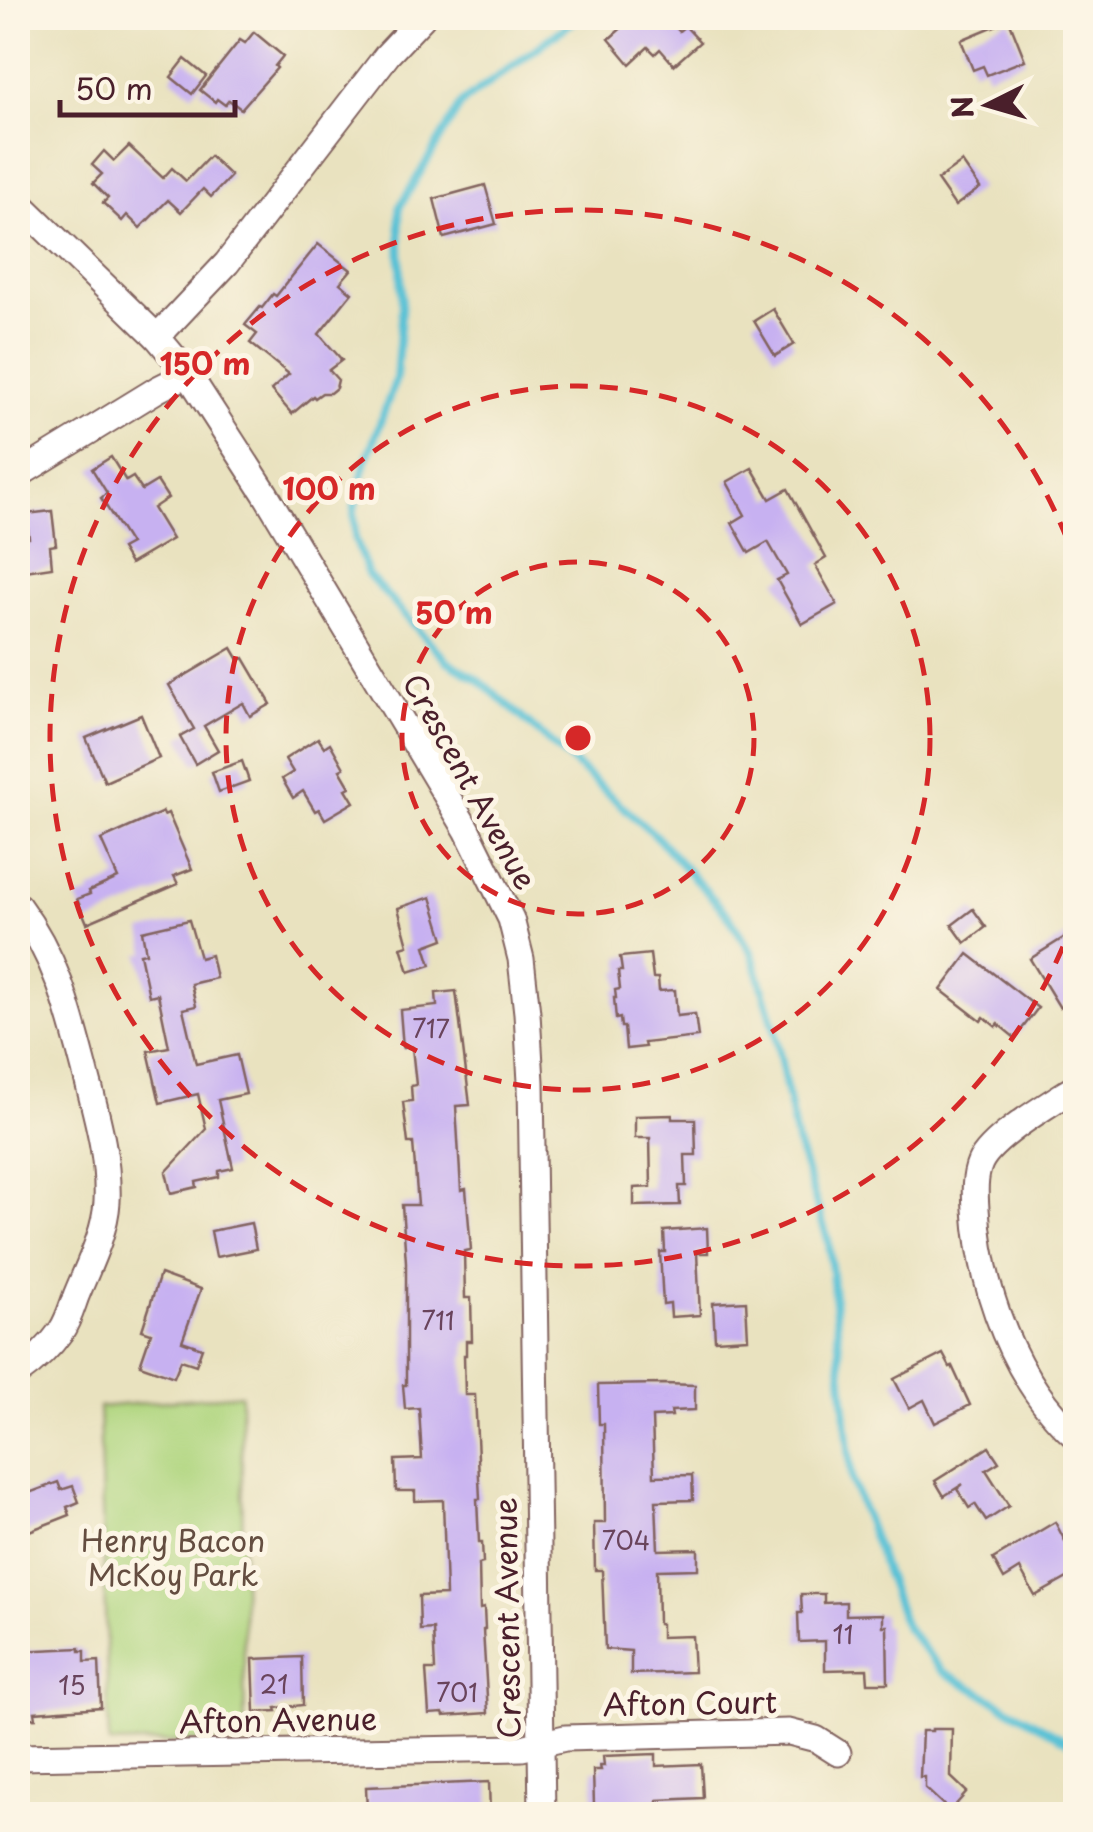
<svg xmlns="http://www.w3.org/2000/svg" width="1093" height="1832" font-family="'Playpen Sans',sans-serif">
<rect width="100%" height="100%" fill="#fcf5e5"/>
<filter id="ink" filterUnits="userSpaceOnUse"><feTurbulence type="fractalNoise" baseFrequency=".01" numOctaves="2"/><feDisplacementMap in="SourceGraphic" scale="20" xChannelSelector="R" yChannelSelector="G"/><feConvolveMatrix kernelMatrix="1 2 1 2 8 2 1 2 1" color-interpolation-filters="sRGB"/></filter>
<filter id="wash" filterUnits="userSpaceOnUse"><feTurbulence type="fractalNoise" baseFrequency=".0048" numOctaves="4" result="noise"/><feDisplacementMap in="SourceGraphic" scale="40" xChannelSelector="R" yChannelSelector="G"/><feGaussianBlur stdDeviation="2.25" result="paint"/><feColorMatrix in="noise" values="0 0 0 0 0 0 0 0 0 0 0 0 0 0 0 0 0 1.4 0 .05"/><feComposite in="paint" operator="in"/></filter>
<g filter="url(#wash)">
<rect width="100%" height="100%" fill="#e9e2bf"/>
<!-- green -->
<path fill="#b0d680" stroke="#7d7a56" stroke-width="2.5" d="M 241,1394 L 245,1740 L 109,1744 L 99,1407 Z"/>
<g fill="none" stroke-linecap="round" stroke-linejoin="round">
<!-- stream -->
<path stroke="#59c1d5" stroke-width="8" d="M 578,18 L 462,103 L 399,208 L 402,305 L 396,379 L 365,464 L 354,510 L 355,538 L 368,575 L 447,661 L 479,680 L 654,834 L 727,914 L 752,953 L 774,1026 L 797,1143 L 829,1243 L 852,1480 L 905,1626 L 942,1671 L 1076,1746"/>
</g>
<g id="blocks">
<!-- building -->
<g fill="#c7b1f1">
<path d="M 633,18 L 667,18 L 679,31 L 685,26 L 700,42 L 674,65 L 660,49 L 655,54 L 648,47 L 630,64 L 609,39 Z"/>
<path d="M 1009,20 L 1025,60 L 987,75 L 983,66 L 973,70 L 961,40 Z"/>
<path d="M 254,32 L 283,56 L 275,66 L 277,68 L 241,109 L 229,100 L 225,105 L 217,99 L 215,102 L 200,90 L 240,40 L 245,43 Z"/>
<path d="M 185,59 L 206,76 L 192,94 L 171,77 Z"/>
<path d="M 129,146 L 163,178 L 172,168 L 186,181 L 210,156 L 231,176 L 211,197 L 203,189 L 181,212 L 168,200 L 140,228 L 127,215 L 122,221 L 103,203 L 108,198 L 93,183 L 102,174 L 92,165 L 104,151 L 114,161 Z"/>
<path d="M 962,162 L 980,188 L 955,206 L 937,180 Z"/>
<path d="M 485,185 L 496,224 L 444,238 L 434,199 Z"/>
<path d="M 318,244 L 351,270 L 340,283 L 352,293 L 319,334 L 342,360 L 329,370 L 338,380 L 336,388 L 330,393 L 322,393 L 315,398 L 313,396 L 292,414 L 271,390 L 289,374 L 250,343 L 257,334 L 245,325 L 260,307 L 262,308 L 273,294 L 276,296 Z"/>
<path d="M 773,309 L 794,344 L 775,356 L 754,321 Z"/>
<path d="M 111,457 L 126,481 L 133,477 L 142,490 L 157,481 L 168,498 L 153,508 L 172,539 L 130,564 L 121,549 L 130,544 L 101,498 L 107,493 L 92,469 Z"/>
<path d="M 752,468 L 770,499 L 788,489 L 826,558 L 815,565 L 837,604 L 802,624 L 777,580 L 787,575 L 768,542 L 749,553 L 732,523 L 745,515 L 727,482 Z"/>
<path d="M 52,511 L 56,545 L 50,546 L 52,567 L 18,572 L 18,540 L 29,538 L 26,514 Z"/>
<path d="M 232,648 L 239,660 L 244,658 L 271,704 L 250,716 L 243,703 L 204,726 L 218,750 L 195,764 L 180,737 L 194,729 L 169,685 Z"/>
<path d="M 141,715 L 159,758 L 105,782 L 86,738 Z"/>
<path d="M 318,738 L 324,747 L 330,743 L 344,768 L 340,770 L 350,787 L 346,789 L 354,802 L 325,819 L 319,809 L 315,811 L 303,791 L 293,798 L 282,779 L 293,772 L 285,759 Z"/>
<path d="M 242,761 L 249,781 L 219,792 L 212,772 Z"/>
<path d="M 163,812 L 164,815 L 168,813 L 192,869 L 174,876 L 178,884 L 87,923 L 77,899 L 90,894 L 89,891 L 118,878 L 101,840 Z"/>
<path d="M 431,897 L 444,939 L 425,946 L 431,965 L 409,972 L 401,947 L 408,945 L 398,908 Z"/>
<path d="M 973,909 L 986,927 L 965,943 L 952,925 Z"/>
<path d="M 189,920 L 200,958 L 211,955 L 216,978 L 191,984 L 196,1006 L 183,1009 L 196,1064 L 237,1055 L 246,1094 L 218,1100 L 233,1168 L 219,1171 L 219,1177 L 196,1182 L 197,1187 L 171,1193 L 166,1172 L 206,1129 L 198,1094 L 160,1103 L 148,1051 L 169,1047 L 158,994 L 149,996 L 140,954 L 146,953 L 142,931 Z"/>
<path d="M 1076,930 L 1076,998 L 1060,1008 L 1030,959 Z"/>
<path d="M 650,954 L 653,978 L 658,978 L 659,991 L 675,990 L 677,1016 L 695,1014 L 698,1037 L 644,1043 L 645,1047 L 626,1049 L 624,1027 L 621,1027 L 620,1018 L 616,1019 L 614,998 L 616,998 L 615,990 L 620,989 L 618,971 L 622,971 L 620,957 Z"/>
<path d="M 968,954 L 1038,1008 L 1015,1038 L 998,1024 L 996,1027 L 984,1017 L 981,1021 L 941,990 Z"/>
<path d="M 456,991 L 470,1105 L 456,1106 L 461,1190 L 466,1189 L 471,1250 L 464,1251 L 465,1298 L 471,1298 L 472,1341 L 466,1341 L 466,1355 L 464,1355 L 465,1395 L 475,1395 L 480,1499 L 477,1499 L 479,1542 L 482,1542 L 483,1563 L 479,1564 L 480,1609 L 484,1608 L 485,1629 L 483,1630 L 488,1713 L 444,1716 L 443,1713 L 429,1714 L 426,1670 L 435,1670 L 433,1629 L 420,1630 L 419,1596 L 446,1595 L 443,1500 L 415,1501 L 415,1491 L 396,1491 L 395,1460 L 422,1459 L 419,1408 L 405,1409 L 403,1385 L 406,1385 L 406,1262 L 402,1205 L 418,1205 L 413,1143 L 408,1143 L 403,1102 L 412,1101 L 411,1086 L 416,1085 L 412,1047 L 403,1048 L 400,1010 L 437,1006 L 436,993 Z"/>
<path d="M 672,1115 L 672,1119 L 695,1119 L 696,1155 L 685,1155 L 686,1186 L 679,1186 L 680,1205 L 634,1206 L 634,1188 L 651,1187 L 650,1138 L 635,1138 L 635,1116 Z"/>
<path d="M 251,1223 L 256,1249 L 216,1257 L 211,1231 Z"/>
<path d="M 707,1228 L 708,1253 L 697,1253 L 700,1315 L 671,1317 L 670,1303 L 663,1304 L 660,1252 L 665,1252 L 664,1231 Z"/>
<path d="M 160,1274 L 201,1289 L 182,1341 L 202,1348 L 196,1365 L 181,1360 L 174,1377 L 140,1365 L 151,1333 L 142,1330 Z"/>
<path d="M 746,1301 L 748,1338 L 715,1340 L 713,1303 Z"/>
<path d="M 943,1354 L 950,1367 L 952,1366 L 970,1405 L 935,1423 L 924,1400 L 909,1408 L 894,1379 Z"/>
<path d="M 664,1384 L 695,1385 L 695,1410 L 671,1411 L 672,1416 L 652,1417 L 654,1476 L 692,1475 L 693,1500 L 656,1501 L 658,1550 L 698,1549 L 698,1569 L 657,1570 L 658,1624 L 661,1624 L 661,1637 L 692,1636 L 694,1672 L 631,1674 L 631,1651 L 605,1649 L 602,1570 L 595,1570 L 594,1523 L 605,1523 L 604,1424 L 599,1424 L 598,1385 Z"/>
<path d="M 989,1447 L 999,1462 L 986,1470 L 1009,1506 L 986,1521 L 975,1504 L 969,1508 L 957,1489 L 963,1484 L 944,1496 L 935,1481 Z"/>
<path d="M 58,1482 L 61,1490 L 73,1486 L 79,1502 L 67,1507 L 70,1515 L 24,1533 L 18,1515 L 18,1497 Z"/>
<path d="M 1055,1522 L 1076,1562 L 1076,1573 L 1035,1596 L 1020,1569 L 1004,1579 L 993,1559 Z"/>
<path d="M 801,1594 L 824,1594 L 824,1603 L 846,1602 L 846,1615 L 883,1614 L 883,1626 L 887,1626 L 888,1683 L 868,1683 L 867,1669 L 825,1670 L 825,1641 L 799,1642 L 798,1613 L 802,1613 Z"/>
<path d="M 80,1648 L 80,1651 L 85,1651 L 85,1662 L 99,1661 L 101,1707 L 35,1712 L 36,1718 L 18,1719 L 18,1651 Z"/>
<path d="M 302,1657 L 303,1705 L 276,1708 L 277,1711 L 255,1712 L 253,1659 Z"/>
<path d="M 932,1729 L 952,1729 L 951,1777 L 967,1792 L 950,1811 L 925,1788 L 925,1777 L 920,1777 L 922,1731 L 932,1731 Z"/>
<path d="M 656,1754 L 656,1766 L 701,1764 L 703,1798 L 658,1800 L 658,1806 L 602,1809 L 601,1806 L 594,1806 L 593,1770 L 601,1770 L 600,1766 L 604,1766 L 603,1756 Z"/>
<path d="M 489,1782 L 490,1814 L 392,1814 L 392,1811 L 367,1812 L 366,1787 Z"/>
</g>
</g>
</g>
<g filter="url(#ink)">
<use href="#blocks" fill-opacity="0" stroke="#82635f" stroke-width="2.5"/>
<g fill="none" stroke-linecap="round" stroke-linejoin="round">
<!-- minor casing -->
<g stroke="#82635f" stroke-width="29">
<g id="minor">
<path d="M 18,202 L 157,337 L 188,374 L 265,493 L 467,830 L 511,919 L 521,959 L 527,1013 L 531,1082 L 542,1814"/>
<path d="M 157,337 L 227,263 L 388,54 L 422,18"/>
<path d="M 18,475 L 158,389 L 188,374"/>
<path d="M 18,906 C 57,958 70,1012 86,1074 C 97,1117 109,1158 107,1202 C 105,1234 88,1266 76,1296 C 72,1307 68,1321 61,1331 C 49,1348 35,1361 18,1373"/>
<path d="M 1076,1087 C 1051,1103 991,1138 980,1163 C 974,1177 975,1194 976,1209 C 981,1290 1014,1382 1076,1437"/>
<path d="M 18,1757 L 522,1748 L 565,1738 L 789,1732 L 816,1739 L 838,1753"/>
</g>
</g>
<!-- minor -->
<use href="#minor" stroke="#fff" stroke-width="25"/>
</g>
</g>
<!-- distance rings -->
<g fill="none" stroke="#d62828" stroke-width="5" stroke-dasharray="18 12">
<circle cx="578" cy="738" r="176"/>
<circle cx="578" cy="738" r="352"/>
<path d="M1074 919A528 528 0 1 1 1074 557"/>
</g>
<g text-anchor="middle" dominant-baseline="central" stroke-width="10" stroke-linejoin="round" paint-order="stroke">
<!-- number labels -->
<g font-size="25" fill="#69445c">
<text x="431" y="1028">717</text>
<text x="438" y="1320">711</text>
<text x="626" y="1540">704</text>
<text x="843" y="1634">11</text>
<text x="274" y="1684">21</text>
<text x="72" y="1685">15</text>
<text x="457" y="1692">701</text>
</g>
<!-- street labels -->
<g font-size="30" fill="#4a1f2b" stroke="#fcf5e5">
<text transform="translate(471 781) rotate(61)">Crescent Avenue</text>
<text transform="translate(506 1618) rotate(-91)">Crescent Avenue</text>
<text transform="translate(690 1702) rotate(-1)">Afton Court</text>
<text transform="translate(278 1719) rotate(-1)">Afton Avenue</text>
</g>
<!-- park labels -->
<g font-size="30" fill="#644d40" stroke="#fcf5e5">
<text x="173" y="1539">Henry Bacon<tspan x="173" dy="34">McKoy Park</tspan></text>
</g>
</g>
<circle cx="578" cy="738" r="15" fill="#d62828" stroke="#fcf5e5" stroke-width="5"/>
<g font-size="30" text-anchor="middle" font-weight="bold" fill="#d62828" stroke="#fcf5e5" stroke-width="10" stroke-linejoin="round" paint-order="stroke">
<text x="205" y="375">150 m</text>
<text x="329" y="500">100 m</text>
<text x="454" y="624">50 m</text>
</g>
<!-- margin -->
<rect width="1093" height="1832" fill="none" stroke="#fcf5e5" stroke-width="60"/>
<!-- north arrow -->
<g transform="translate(988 105) rotate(265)" stroke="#fcf5e5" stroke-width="8" paint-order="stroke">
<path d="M0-8L18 38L0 25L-18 38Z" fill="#4a1f2b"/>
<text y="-15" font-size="28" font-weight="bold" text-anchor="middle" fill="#4a1f2b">N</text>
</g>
<!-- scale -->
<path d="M60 100v15h175v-15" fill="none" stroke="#4a1f2b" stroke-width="5"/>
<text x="75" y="100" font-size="30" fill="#4a1f2b" stroke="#fcf5e5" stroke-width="8" paint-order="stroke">50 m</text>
</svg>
